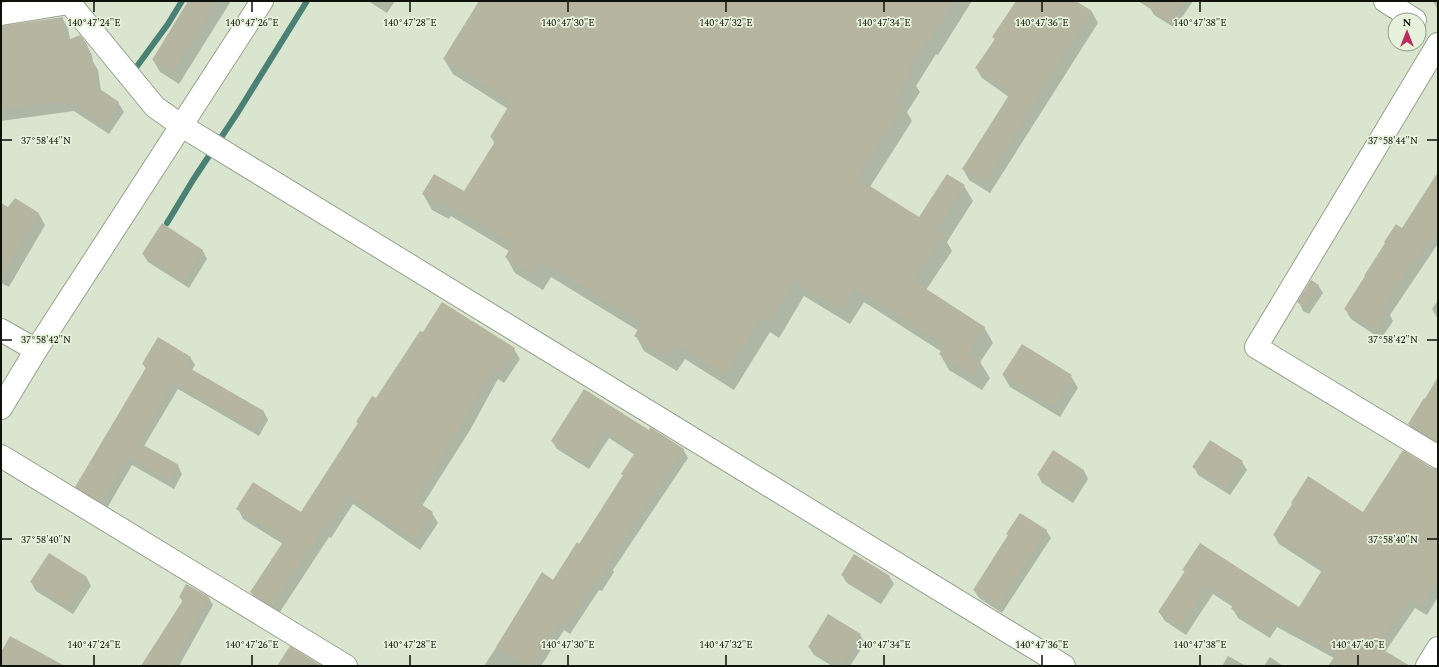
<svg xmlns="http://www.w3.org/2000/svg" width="1439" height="667" font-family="Spectral,serif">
<rect width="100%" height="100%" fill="#dae5d0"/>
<!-- shadow -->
<g fill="#0003">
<path d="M 190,1 L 231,1 L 179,84 L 160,72 L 153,60 Z"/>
<path d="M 368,1 L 395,1 L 387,13 Z"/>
<path d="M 480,1 L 972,1 L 938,55 L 936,54 L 916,86 L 920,92 L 907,112 L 912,121 L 870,187 L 919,218 L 964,186 L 973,201 L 947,242 L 952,251 L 926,290 L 984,327 L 993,343 L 980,362 L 990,378 L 982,390 L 949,370 L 940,354 L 942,352 L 864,302 L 850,324 L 804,296 L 779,338 L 770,332 L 734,390 L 685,359 L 677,371 L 644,351 L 636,336 L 639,331 L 551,277 L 543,290 L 515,273 L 506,257 L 509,251 L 451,216 L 449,219 L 432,210 L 423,194 L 465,192 L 495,144 L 491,137 L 508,109 L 453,74 L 444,59 Z"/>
<path d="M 1017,1 L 1074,1 L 1092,12 L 1098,23 L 990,193 L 969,180 L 963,169 L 1009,97 L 982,78 L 976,68 L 995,40 L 993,37 Z"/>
<path d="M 1154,1 L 1193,1 L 1175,28 L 1154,15 L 1150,8 Z"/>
<path d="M 1433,1 L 1438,1 L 1438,10 L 1434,3 Z"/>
<path d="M 62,18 L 68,28 L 70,40 L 86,44 L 92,55 L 93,62 L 98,70 L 101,91 L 118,102 L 124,112 L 109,134 L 74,111 L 1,121 L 1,27 Z"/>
<path d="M 1438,174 L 1438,245 L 1437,245 L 1390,315 L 1393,321 L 1381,339 L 1351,319 L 1345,309 L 1402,229 Z"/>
<path d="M 15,199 L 39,214 L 45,225 L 9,287 L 1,283 L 1,204 L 9,209 Z"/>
<path d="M 162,225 L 203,251 L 207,259 L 189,288 L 148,262 L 143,254 Z"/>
<path d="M 1318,285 L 1323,293 L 1309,314 L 1303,311 L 1299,302 Z"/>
<path d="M 1438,300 L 1438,319 L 1432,309 Z"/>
<path d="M 514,349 L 520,359 L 504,383 L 498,379 L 470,430 L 422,506 L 432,513 L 438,523 L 420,550 L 353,504 L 331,538 L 329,537 L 278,615 L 257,602 L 251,592 L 283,544 L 243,519 L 238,509 L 301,513 L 359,424 L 357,422 L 377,400 Z"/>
<path d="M 190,357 L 195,365 L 192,370 L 264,412 L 268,420 L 259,436 L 178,389 L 144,446 L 178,466 L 182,474 L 174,489 L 132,465 L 106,510 L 81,494 L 76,487 L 146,369 L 143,364 Z"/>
<path d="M 1003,375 L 1071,376 L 1078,388 L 1060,417 L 1010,387 Z"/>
<path d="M 1438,378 L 1438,448 L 1415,434 L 1409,424 Z"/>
<path d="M 585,390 L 649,431 L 683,449 L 688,458 L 613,570 L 614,572 L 602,591 L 599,590 L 570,634 L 564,630 L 541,666 L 484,666 L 526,602 L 554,581 L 580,545 L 624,476 L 622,474 L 635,455 L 609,438 L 589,469 L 557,449 L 552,441 Z"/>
<path d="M 1053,451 L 1084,471 L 1088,479 L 1073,503 L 1042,483 L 1038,475 Z"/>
<path d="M 1242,462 L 1247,470 L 1230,495 L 1198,475 L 1194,467 Z"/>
<path d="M 1438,477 L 1438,597 L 1427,615 L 1415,608 L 1385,652 L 1400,666 L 1330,666 L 1334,658 L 1277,627 L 1270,638 L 1238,618 L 1233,609 L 1233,607 L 1213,594 L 1186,635 L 1165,621 L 1159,612 L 1185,573 L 1184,570 L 1300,608 L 1322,572 L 1279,544 L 1274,535 L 1364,513 Z"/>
<path d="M 1046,530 L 1051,538 L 1002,613 L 979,598 L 974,590 L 1009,536 L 1007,534 Z"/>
<path d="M 50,554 L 87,578 L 91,586 L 73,614 L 36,591 L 31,582 Z"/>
<path d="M 842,575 L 889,576 L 894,584 L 881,604 L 847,583 Z"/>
<path d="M 187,585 L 209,598 L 213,605 L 179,666 L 141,666 L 183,602 L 180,597 Z"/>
<path d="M 860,635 L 865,643 L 850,666 L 832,666 L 814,655 L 809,647 Z"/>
<path d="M 1,654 L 56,666 L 3,666 L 1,663 Z"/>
<path d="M 1228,656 L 1246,666 L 1222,666 Z"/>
<path d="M 1270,657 L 1283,666 L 1264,666 Z"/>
</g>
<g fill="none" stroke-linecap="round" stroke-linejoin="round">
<!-- stream -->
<g stroke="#4b8074" stroke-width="6">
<path d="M 135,69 L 168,24 L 182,1"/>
<path d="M 167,223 L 193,180 L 238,112 L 307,1"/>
</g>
</g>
<!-- building -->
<g fill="#b6b5a0">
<path d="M 188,1 L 217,1 L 172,72 L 152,60 Z"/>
<path d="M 479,1 L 954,1 L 929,40 L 927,39 L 906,73 L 911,76 L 896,100 L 904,105 L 857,178 L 919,217 L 947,174 L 965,185 L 936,230 L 944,235 L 914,281 L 985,327 L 968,353 L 981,362 L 973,376 L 939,354 L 945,345 L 855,288 L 841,310 L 795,281 L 770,323 L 761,318 L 725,375 L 676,344 L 668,356 L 634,336 L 642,323 L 542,262 L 534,276 L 505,257 L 513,244 L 442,201 L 440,205 L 422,194 L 434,174 L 464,191 L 496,140 L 490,137 L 511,102 L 443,59 Z"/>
<path d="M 1016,1 L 1076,1 L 1092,11 L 984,183 L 962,169 L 1011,92 L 975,68 L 995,39 L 992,37 Z"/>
<path d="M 1138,1 L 1185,1 L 1171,22 Z"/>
<path d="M 63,17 L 66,41 L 80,35 L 87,44 L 89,59 L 92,59 L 97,87 L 119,102 L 104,125 L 68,101 L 1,110 L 1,26 Z"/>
<path d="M 1438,172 L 1438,240 L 1431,236 L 1415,262 L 1413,261 L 1383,308 L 1388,311 L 1376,330 L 1344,309 L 1365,276 L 1364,276 L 1385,243 L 1384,242 L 1396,224 L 1402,228 Z"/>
<path d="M 15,198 L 39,213 L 1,279 L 1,203 L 8,207 Z"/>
<path d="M 162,223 L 203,250 L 184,281 L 142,254 Z"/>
<path d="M 1311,280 L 1319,285 L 1304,307 L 1297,302 Z"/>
<path d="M 442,302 L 515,348 L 498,374 L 492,370 L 464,420 L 415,500 L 433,512 L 415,540 L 347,495 L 325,529 L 323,528 L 272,606 L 250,592 L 285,539 L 236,509 L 253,482 L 301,512 L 358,423 L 356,422 L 372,396 L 376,398 L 420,331 L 423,332 Z"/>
<path d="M 158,337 L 191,357 L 186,366 L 264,411 L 255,429 L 173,382 L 138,442 L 179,465 L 169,481 L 128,457 L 101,502 L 75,487 L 147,366 L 142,364 Z"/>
<path d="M 1022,344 L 1072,375 L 1053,406 L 1002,375 Z"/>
<path d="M 1438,377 L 1438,442 L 1408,424 L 1424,398 L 1425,399 Z"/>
<path d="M 584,389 L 649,430 L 650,427 L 684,449 L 608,562 L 610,563 L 597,584 L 594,582 L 565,627 L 559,623 L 531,666 L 525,666 L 496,647 L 542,572 L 553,580 L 577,542 L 579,544 L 623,475 L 621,474 L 636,451 L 604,431 L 584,462 L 551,441 Z"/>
<path d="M 1210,440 L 1243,461 L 1225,488 L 1192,467 Z"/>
<path d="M 1053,450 L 1084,470 L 1068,495 L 1037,475 Z"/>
<path d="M 1403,450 L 1432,468 L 1438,469 L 1438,580 L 1421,607 L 1409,599 L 1377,646 L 1410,666 L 1328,666 L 1336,654 L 1272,619 L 1265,630 L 1231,609 L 1235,603 L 1207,586 L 1181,627 L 1158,612 L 1185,571 L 1182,570 L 1200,543 L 1299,607 L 1324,567 L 1273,535 L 1292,504 L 1291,503 L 1308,476 L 1363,512 Z"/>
<path d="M 1020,513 L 1047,530 L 998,605 L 973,590 L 1008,535 L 1006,534 Z"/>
<path d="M 49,553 L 87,577 L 68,607 L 30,582 Z"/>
<path d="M 854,554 L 890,576 L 876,597 L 841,575 Z"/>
<path d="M 186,584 L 209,597 L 171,666 L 141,666 L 183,600 L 179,597 Z"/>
<path d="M 828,614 L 861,634 L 841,666 L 808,647 Z"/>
<path d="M 10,636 L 65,666 L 11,666 L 1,661 L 1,652 Z"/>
<path d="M 290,646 L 322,666 L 277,666 Z"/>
</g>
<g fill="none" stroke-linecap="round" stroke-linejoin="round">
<!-- minor casing -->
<g stroke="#98a28f" stroke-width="24">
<g id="minor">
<path d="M 68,1 L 155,107 L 182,126 L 1064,666"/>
<path d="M 1385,1 L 1415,20"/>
<path d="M 1,14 L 69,3"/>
<path d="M 1438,44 L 1256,347 L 1438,457"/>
<path d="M 1,330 L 36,350"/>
<path d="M 1,408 L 36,350 L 262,1"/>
<path d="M 1,456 L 346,666"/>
<path d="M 1427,666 L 1438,648"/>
</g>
</g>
<!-- minor -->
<use href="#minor" stroke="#fff" stroke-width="22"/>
</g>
<!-- ticks -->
<path fill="none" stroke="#0f120b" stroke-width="1.5" d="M 94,2 L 94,12M 252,2 L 252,12M 410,2 L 410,12M 568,2 L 568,12M 726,2 L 726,12M 884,2 L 884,12M 1042,2 L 1042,12M 1200,2 L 1200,12M 2,140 L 12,140M 1427,140 L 1437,140M 2,340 L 12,340M 1427,340 L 1437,340M 2,539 L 12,539M 1427,539 L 1437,539M 94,655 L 94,665M 252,655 L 252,665M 410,655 L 410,665M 568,655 L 568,665M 726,655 L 726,665M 884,655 L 884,665M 1042,655 L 1042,665M 1200,655 L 1200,665M 1358,655 L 1358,665"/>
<g font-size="10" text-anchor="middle" fill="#0f120b" stroke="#e7f2dd" stroke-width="3.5" stroke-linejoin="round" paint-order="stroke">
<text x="94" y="26">140°47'24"E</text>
<text x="252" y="26">140°47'26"E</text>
<text x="410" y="26">140°47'28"E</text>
<text x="568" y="26">140°47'30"E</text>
<text x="726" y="26">140°47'32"E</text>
<text x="884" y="26">140°47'34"E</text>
<text x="1042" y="26">140°47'36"E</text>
<text x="1200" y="26">140°47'38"E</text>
<text x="46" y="144">37°58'44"N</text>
<text x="1393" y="144">37°58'44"N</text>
<text x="46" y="343">37°58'42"N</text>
<text x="1393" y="343">37°58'42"N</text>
<text x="46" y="543">37°58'40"N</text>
<text x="1393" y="543">37°58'40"N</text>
<text x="94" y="648">140°47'24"E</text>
<text x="252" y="648">140°47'26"E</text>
<text x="410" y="648">140°47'28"E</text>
<text x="568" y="648">140°47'30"E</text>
<text x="726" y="648">140°47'32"E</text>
<text x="884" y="648">140°47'34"E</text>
<text x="1042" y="648">140°47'36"E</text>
<text x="1200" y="648">140°47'38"E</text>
<text x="1358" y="648">140°47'40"E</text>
</g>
<!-- border -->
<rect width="1439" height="667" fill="none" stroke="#0f120b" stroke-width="4"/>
<!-- north arrow -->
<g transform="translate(1407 32)"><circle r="19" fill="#e7f2dd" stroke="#919889"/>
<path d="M0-3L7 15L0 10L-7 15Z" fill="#bb2d5d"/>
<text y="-6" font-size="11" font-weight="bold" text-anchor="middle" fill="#0f120b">N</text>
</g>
</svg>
